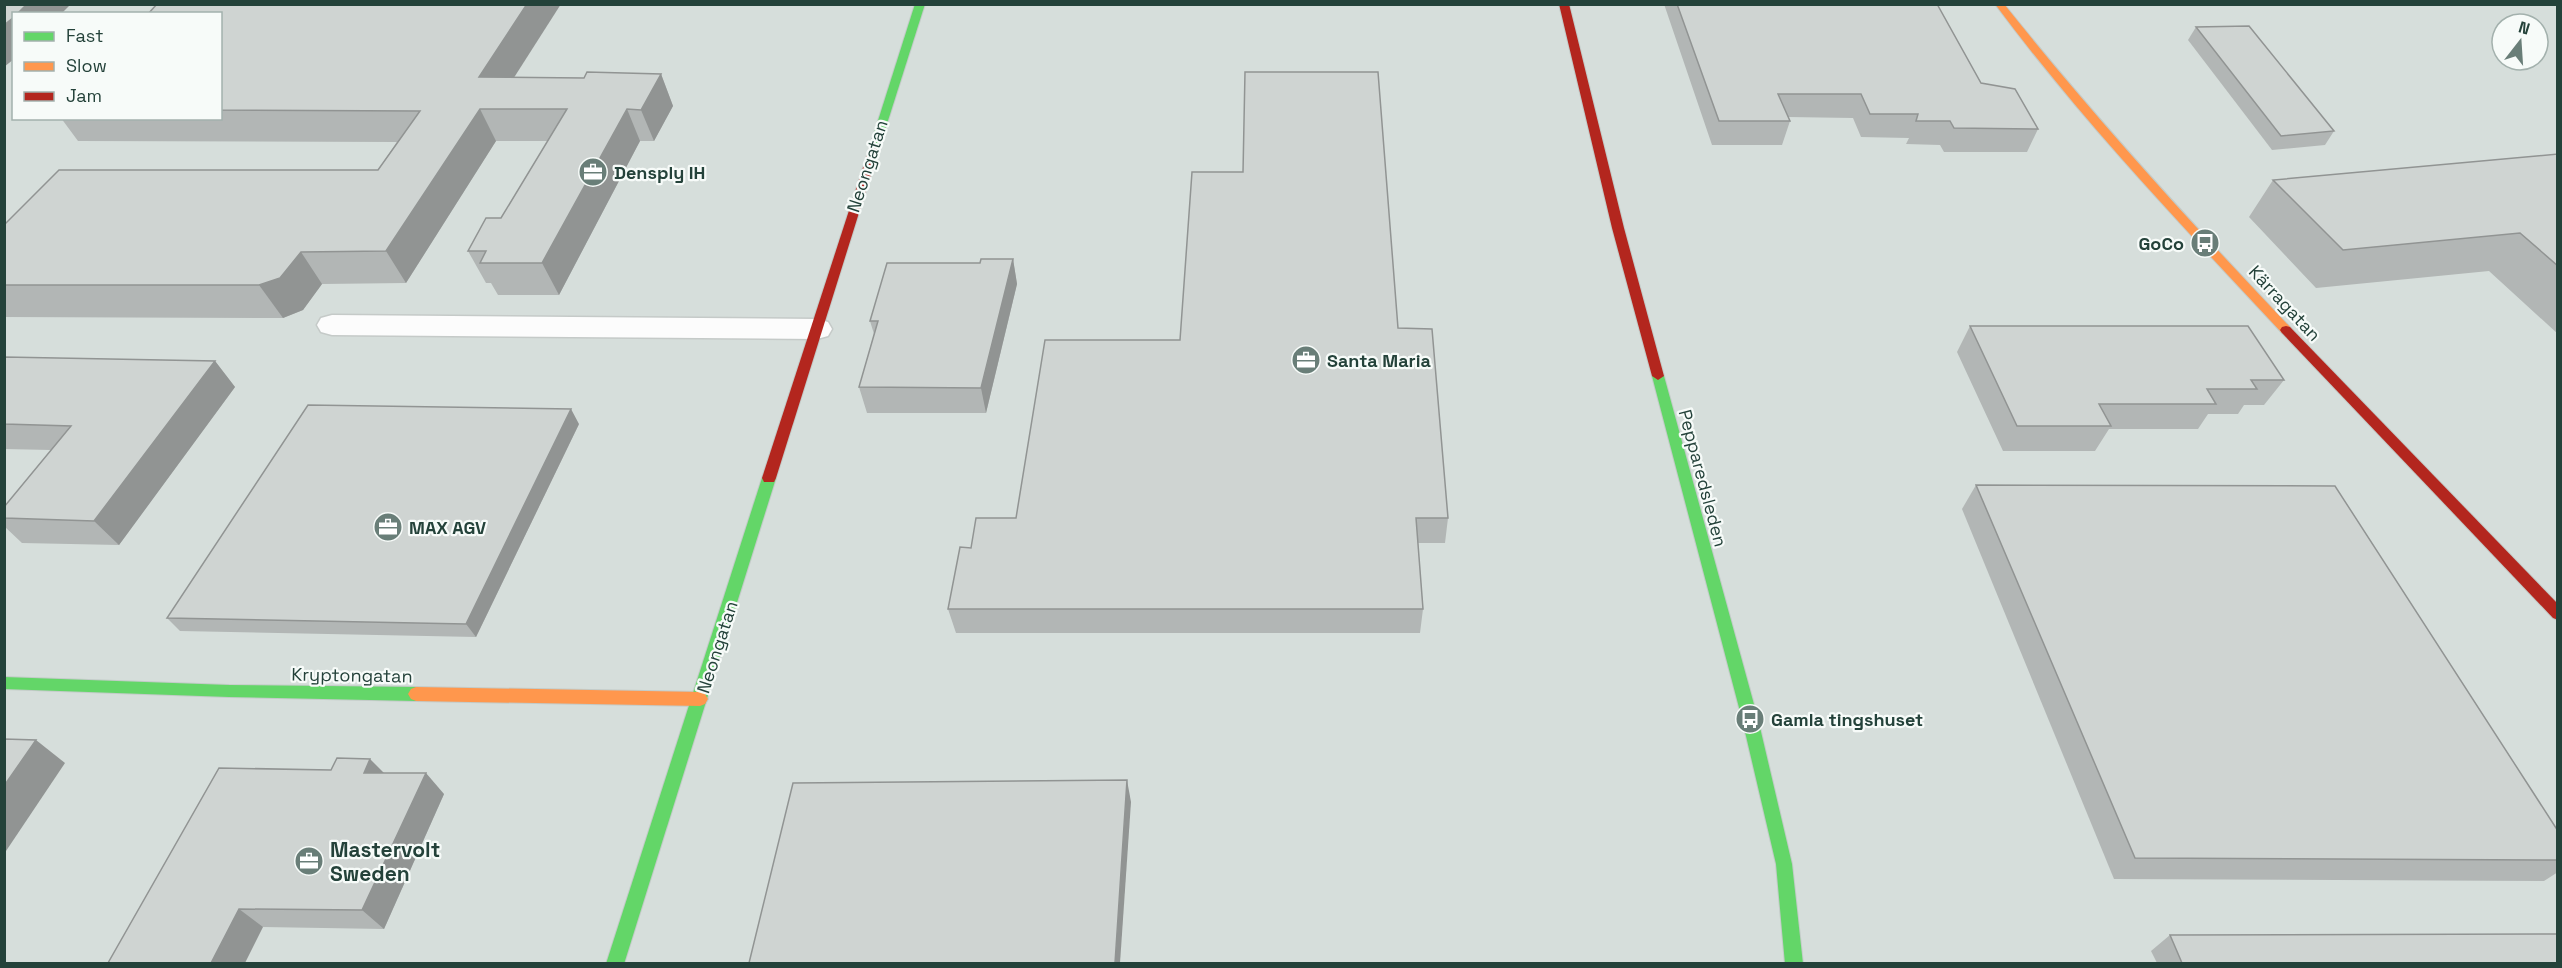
<svg xmlns="http://www.w3.org/2000/svg" width="2562" height="968" font-family="'Space Grotesk',sans-serif">
<rect width="100%" height="100%" fill="#e8edeb"/>
<!-- built -->
<path fill="#d6dedb" fill-rule="evenodd" d="M 5,5 L 2557,5 L 2557,963 L 5,964 ZM 14,14 L 220,14 L 220,118 L 14,118 ZM 2502,24 L 2538,24 L 2538,60 L 2502,60 Z"/>
<g fill="none" stroke-linecap="round" stroke-linejoin="round">
<!-- street casing -->
<g stroke="#c5cac8" stroke-width="3">
<path id="street" d="M 332,315 L 817,319 L 828,322 L 832,329 L 828,336 L 817,339 L 332,335 L 321,332 L 317,325 L 321,318 Z"/>
</g>
<!-- fast casing -->
<g stroke="#c3cbc8" stroke-width="2">
<g id="fast">
<path d="M 915,4 L 925,4 L 879,149 L 874,152 L 870,151 L 869,149 Z"/>
<path d="M 1658,372 L 1664,376 L 1758,719 L 1792,864 L 1803,964 L 1785,964 L 1776,864 L 1742,719 L 1652,376 Z"/>
<path d="M 769,473 L 776,478 L 624,964 L 606,964 L 762,478 Z"/>
<path d="M 4,677 L 229,685 L 416,687 L 421,689 L 424,694 L 421,699 L 416,701 L 229,697 L 4,689 Z"/>
</g>
</g>
<!-- slow casing -->
<g stroke="#c3cbc8" stroke-width="2">
<g id="slow">
<path d="M 1995,4 L 2004,4 C 2094,117 2191,223 2290,327 L 2292,330 L 2290,333 L 2282,333 C 2183,227 2082,121 1995,4 Z"/>
<path d="M 416,687 L 700,692 L 705,694 L 708,699 L 705,704 L 700,706 L 416,701 L 411,699 L 408,694 L 411,689 Z"/>
</g>
</g>
<!-- jam casing -->
<g stroke="#c3cbc8" stroke-width="2">
<g id="jam">
<path d="M 1559,4 L 1569,4 L 1624,228 L 1664,376 L 1658,380 L 1652,376 L 1612,228 Z"/>
<path d="M 874,146 L 879,149 L 776,478 L 774,482 L 764,482 L 762,478 L 869,149 Z"/>
<path d="M 2286,326 L 2290,327 L 2558,604 L 2558,620 L 2553,618 L 2282,333 L 2280,330 L 2282,327 Z"/>
</g>
</g>
<!-- street -->
<use href="#street" fill="#fcfcfc" fill-rule="evenodd"/>
<!-- fast -->
<use href="#fast" fill="#63d668" fill-rule="evenodd"/>
<!-- slow -->
<use href="#slow" fill="#ff974d" fill-rule="evenodd"/>
<!-- jam -->
<use href="#jam" fill="#b3261e" fill-rule="evenodd"/>
</g>
<!-- wall -->
<g fill="#b2b6b5">
<path d="M 1664,4 L 1937,4 L 1981,83 L 2038,129 L 2027,152 L 1944,152 L 1940,145 L 1906,144 L 1909,138 L 1861,137 L 1853,118 L 1788,117 L 1790,121 L 1782,145 L 1712,145 Z"/>
<path d="M 220,14 L 514,77 L 584,78 L 661,74 L 673,106 L 654,141 L 640,141 L 559,295 L 498,295 L 491,283 L 486,283 L 468,251 L 501,218 L 548,141 L 496,141 L 406,283 L 322,284 L 303,310 L 283,318 L 4,317 L 4,225 L 378,170 L 397,142 L 78,141 L 61,118 L 220,118 Z"/>
<path d="M 2196,27 L 2334,131 L 2325,145 L 2272,150 L 2188,40 Z"/>
<path d="M 2558,154 L 2558,334 L 2489,271 L 2316,288 L 2249,217 L 2273,180 Z"/>
<path d="M 1013,259 L 1017,284 L 986,413 L 867,413 L 859,387 L 874,334 L 870,321 L 980,263 Z"/>
<path d="M 1970,326 L 2284,380 L 2264,405 L 2244,405 L 2238,414 L 2208,414 L 2198,429 L 2109,429 L 2095,451 L 2003,451 L 1957,352 Z"/>
<path d="M 1398,328 L 1448,518 L 1445,543 L 1418,543 L 1423,609 L 1420,633 L 956,633 L 948,609 L 971,548 L 1016,518 Z"/>
<path d="M 4,357 L 215,361 L 235,387 L 119,545 L 22,543 L 4,526 L 4,518 L 51,450 L 4,449 Z"/>
<path d="M 579,424 L 476,637 L 180,631 L 167,618 Z"/>
<path d="M 1976,485 L 2558,831 L 2558,872 L 2544,881 L 2114,879 L 1962,509 Z"/>
<path d="M 384,773 L 444,794 L 384,929 L 263,927 L 108,963 Z"/>
<path d="M 2170,935 L 2558,963 L 2157,963 L 2151,951 Z"/>
</g>
<!-- shaded-wall -->
<g fill="#919493">
<path d="M 27,4 L 71,4 L 61,14 L 17,14 Z"/>
<path d="M 527,4 L 561,4 L 494,109 L 479,77 Z"/>
<path d="M 14,17 L 14,59 L 4,67 L 4,25 Z"/>
<path d="M 661,74 L 673,106 L 654,141 L 641,110 Z"/>
<path d="M 480,109 L 496,141 L 406,283 L 386,251 Z"/>
<path d="M 627,109 L 640,141 L 559,295 L 542,263 Z"/>
<path d="M 301,252 L 322,284 L 303,310 L 283,318 L 259,285 Z"/>
<path d="M 1013,259 L 1017,284 L 986,413 L 981,388 Z"/>
<path d="M 215,361 L 235,387 L 119,545 L 94,521 Z"/>
<path d="M 571,409 L 579,424 L 476,637 L 466,624 Z"/>
<path d="M 36,740 L 65,763 L 4,854 L 4,786 Z"/>
<path d="M 370,759 L 390,779 L 364,773 Z"/>
<path d="M 426,773 L 444,794 L 384,929 L 362,910 Z"/>
<path d="M 1127,780 L 1131,802 L 1120,963 L 1115,963 Z"/>
<path d="M 239,909 L 263,927 L 245,963 L 211,963 Z"/>
</g>
<!-- building -->
<g fill="#cfd4d2" stroke="#919493" stroke-width="1.5">
<path d="M 4,4 L 27,4 L 17,14 L 14,14 L 14,17 L 4,25 Z"/>
<path d="M 157,4 L 527,4 L 479,77 L 584,78 L 587,72 L 661,74 L 641,110 L 627,109 L 542,263 L 480,263 L 486,251 L 468,251 L 486,218 L 501,218 L 567,109 L 480,109 L 386,251 L 301,252 L 280,278 L 259,285 L 4,285 L 4,225 L 59,170 L 378,170 L 420,111 L 220,110 L 220,14 L 148,14 Z"/>
<path d="M 1677,4 L 1937,4 L 1981,83 L 2015,89 L 2038,129 L 1954,128 L 1950,121 L 1916,121 L 1918,114 L 1870,114 L 1861,94 L 1778,94 L 1790,121 L 1719,121 Z"/>
<path d="M 2249,26 L 2334,131 L 2281,136 L 2196,27 Z"/>
<path d="M 1245,72 L 1378,72 L 1398,328 L 1432,329 L 1448,518 L 1416,518 L 1423,609 L 948,609 L 960,547 L 971,548 L 976,518 L 1016,518 L 1045,340 L 1180,340 L 1192,172 L 1243,172 Z"/>
<path d="M 2558,154 L 2558,266 L 2520,233 L 2343,250 L 2273,180 Z"/>
<path d="M 981,259 L 1013,259 L 981,388 L 859,387 L 878,321 L 870,321 L 887,263 L 980,263 Z"/>
<path d="M 1970,326 L 2248,326 L 2284,380 L 2251,380 L 2257,389 L 2207,389 L 2216,404 L 2099,404 L 2111,426 L 2017,426 Z"/>
<path d="M 4,357 L 215,361 L 94,521 L 4,518 L 4,507 L 71,426 L 4,424 Z"/>
<path d="M 308,405 L 571,409 L 466,624 L 167,618 Z"/>
<path d="M 1976,485 L 2335,486 L 2558,831 L 2558,860 L 2135,858 Z"/>
<path d="M 4,739 L 36,740 L 4,786 Z"/>
<path d="M 337,758 L 370,759 L 364,773 L 426,773 L 362,910 L 239,909 L 211,963 L 108,963 L 219,768 L 331,770 Z"/>
<path d="M 1127,780 L 1115,963 L 749,963 L 793,783 Z"/>
<path d="M 2558,934 L 2558,963 L 2182,963 L 2170,935 Z"/>
</g>
<!-- icons -->
<defs>
<g id="office-disc" transform="scale(1.5)"><circle r="9.5" fill="#697e78" stroke="#f7fbf9"/><path d="M-6-3h4V-5.5h4V-3h4V5H-6ZM-1-4.5V-3h2v-1.5ZM-6 0V1H6V0Z" fill="#fff"/></g>
<g id="bus-disc" transform="scale(1.5)"><circle r="9.5" fill="#697e78" stroke="#f7fbf9"/><path d="M-5-6H5V4H4V6H2V4H-2V6H-4V4H-5ZM-3.5-4V0h7V-4ZM-3.5 1.2v1.5H-2V1.2ZM2 1.2v1.5H3.5V1.2Z" fill="#fff"/></g>
</defs>
<g fill-rule="evenodd">
<use href="#office-disc" x="593" y="172"/>
<use href="#bus-disc" x="2205" y="243"/>
<use href="#office-disc" x="1306" y="360"/>
<use href="#office-disc" x="388" y="527"/>
<use href="#bus-disc" x="1750" y="719"/>
<use href="#office-disc" x="309" y="861"/>
</g>
<g text-anchor="middle" dominant-baseline="central" stroke-width="4.5" stroke-linejoin="round" paint-order="stroke">
<!-- street labels -->
<g font-size="18" fill="#24423a" stroke="#f7fbf9">
<text transform="translate(867 166) rotate(-72)">Neongatan</text>
<text transform="translate(2285 303) rotate(47)">Kärragatan</text>
<text transform="translate(1703 478) rotate(75)">Pepparedsleden</text>
<text transform="translate(717 647) rotate(-72)">Neongatan</text>
<text transform="translate(352 675) rotate(1)">Kryptongatan</text>
</g>
<!-- poi labels -->
<g font-size="18" font-weight="bold" fill="#24423a" stroke="#f7fbf9" text-anchor="start">
<text x="614" y="172">Densply IH</text>
<text x="2184" y="243" text-anchor="end">GoCo</text>
<text x="1327" y="360">Santa Maria</text>
<text x="409" y="527">MAX AGV</text>
<text x="1771" y="719">Gamla tingshuset</text>
</g>
<!-- near-poi labels -->
<g font-size="21" font-weight="bold" fill="#24423a" stroke="#f7fbf9" text-anchor="start">
<text x="330" y="849">Mastervolt<tspan x="330" dy="24">Sweden</tspan></text>
</g>
</g>
<!-- border -->
<rect width="2562" height="968" fill="none" stroke="#24423a" stroke-width="12"/>
<!-- legend -->
<rect x="12" y="12" width="210" height="108" fill="#f7fbf9" stroke="#a3b1ad" stroke-width="1.5"/>
<rect x="24" y="32" width="30" height="9" fill="#63d668" stroke="#a3b1ad" stroke-width="1.5"/>
<text x="66" y="42" font-size="18" fill="#24423a">Fast</text>
<rect x="24" y="62" width="30" height="9" fill="#ff974d" stroke="#a3b1ad" stroke-width="1.5"/>
<text x="66" y="72" font-size="18" fill="#24423a">Slow</text>
<rect x="24" y="92" width="30" height="9" fill="#b3261e" stroke="#a3b1ad" stroke-width="1.5"/>
<text x="66" y="102" font-size="18" fill="#24423a">Jam</text>
<!-- north arrow -->
<g transform="translate(2520 42) rotate(17)"><circle r="28" fill="#f7fbf9" stroke="#a3b1ad" stroke-width="1.5"/>
<path d="M0-4.5L10 22L0 15L-10 22Z" fill="#697e78"/>
<text y="-9" font-size="16" font-weight="bold" text-anchor="middle" fill="#24423a">N</text>
</g>
</svg>
